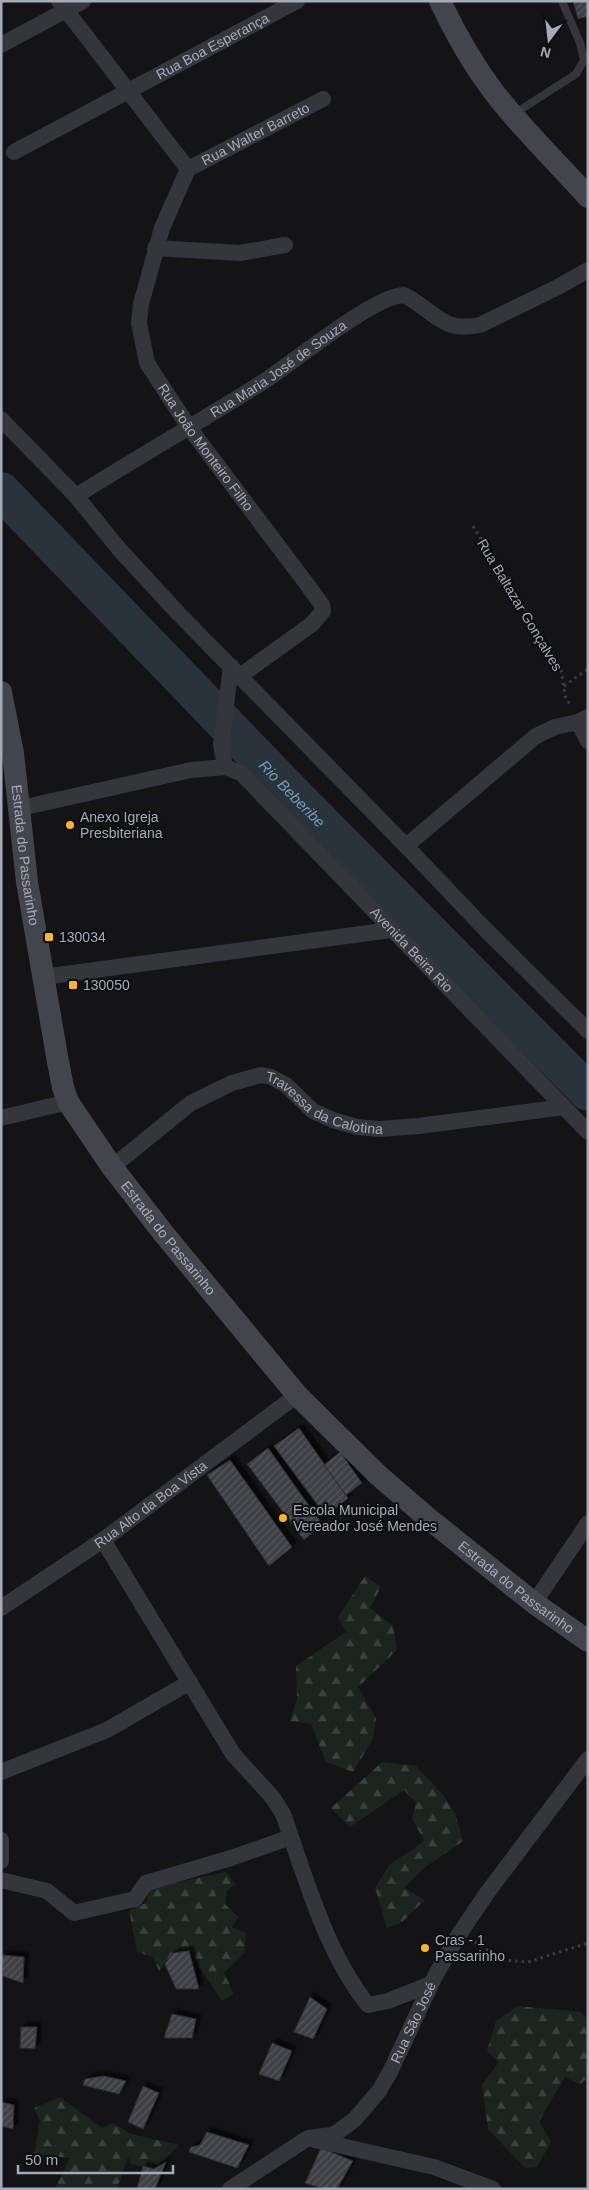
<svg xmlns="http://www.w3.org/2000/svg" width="589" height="2190" font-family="Helvetica,sans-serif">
<defs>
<pattern id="forest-firs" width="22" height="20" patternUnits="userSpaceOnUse" patternTransform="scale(1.25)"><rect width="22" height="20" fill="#1c251d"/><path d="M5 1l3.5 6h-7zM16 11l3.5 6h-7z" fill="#3a423c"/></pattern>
<pattern id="building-hatch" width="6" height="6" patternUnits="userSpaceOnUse" patternTransform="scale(1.25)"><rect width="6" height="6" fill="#3e3f44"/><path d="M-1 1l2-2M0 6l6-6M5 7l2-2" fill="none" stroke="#57585d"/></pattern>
<filter id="shadow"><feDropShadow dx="4.5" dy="-4.5" stdDeviation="1" flood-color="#0009"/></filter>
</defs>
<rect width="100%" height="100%" fill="#141416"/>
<!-- forest -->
<g fill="url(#forest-firs)">
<path d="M 365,1576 L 381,1587 L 370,1608 L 393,1626 L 397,1650 L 358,1687 L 376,1718 L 373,1739 L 353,1772 L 326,1762 L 311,1724 L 290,1721 L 297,1698 L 296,1666 L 346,1632 L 338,1617 Z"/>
<path d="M 382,1762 L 416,1766 L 444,1796 L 455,1813 L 463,1841 L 424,1868 L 404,1888 L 425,1900 L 402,1922 L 387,1928 L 375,1888 L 390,1864 L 414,1849 L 424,1840 L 412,1819 L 416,1803 L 404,1790 L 350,1827 L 331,1808 Z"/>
<path d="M 226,1872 L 236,1884 L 227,1890 L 225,1904 L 238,1917 L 232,1927 L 246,1933 L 244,1953 L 224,1973 L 234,1994 L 222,2001 L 189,1951 L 173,1953 L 159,1971 L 153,1957 L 137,1952 L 129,1910 L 146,1903 L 151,1888 Z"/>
<path d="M 518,2006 L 581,2012 L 588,2020 L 588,2078 L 580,2084 L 565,2077 L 539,2121 L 551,2142 L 537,2167 L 525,2168 L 488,2129 L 482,2085 L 499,2062 L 487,2051 L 496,2021 Z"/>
<path d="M 60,2097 L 102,2128 L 113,2123 L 131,2134 L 179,2145 L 154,2169 L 131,2164 L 128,2157 L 117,2189 L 55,2189 L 70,2158 L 34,2154 L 40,2121 L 34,2108 Z"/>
</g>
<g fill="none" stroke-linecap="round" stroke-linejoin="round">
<!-- river -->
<path stroke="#29333b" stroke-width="38" id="s1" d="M 1,491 L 292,793 L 588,1092"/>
</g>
<!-- building -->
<g fill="url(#building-hatch)" stroke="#2e2e32" filter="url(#shadow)">
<path d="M 573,1 L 588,1 L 588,16 L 578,19 Z"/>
<path d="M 299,1428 L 348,1498 L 326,1516 L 274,1446 Z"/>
<path d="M 268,1448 L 322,1524 L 304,1540 L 247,1464 Z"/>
<path d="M 340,1452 L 362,1483 L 346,1495 L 324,1465 Z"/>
<path d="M 230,1460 L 292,1547 L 269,1566 L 207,1475 Z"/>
<path d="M 189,1951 L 199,1989 L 176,1989 L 165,1964 L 173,1953 Z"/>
<path d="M 1,1955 L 24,1957 L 23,1983 L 3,1976 Z"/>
<path d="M 310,1997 L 327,2009 L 313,2039 L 294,2032 Z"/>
<path d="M 172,2014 L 196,2019 L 192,2038 L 164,2038 Z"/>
<path d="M 21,2027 L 37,2027 L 35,2049 L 20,2048 Z"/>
<path d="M 272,2043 L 292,2051 L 279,2081 L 259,2074 Z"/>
<path d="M 104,2076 L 126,2081 L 119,2094 L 83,2085 L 85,2079 Z"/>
<path d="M 143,2086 L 159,2093 L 143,2129 L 128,2122 Z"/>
<path d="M 1,2102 L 14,2105 L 13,2129 L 1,2126 Z"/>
<path d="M 207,2132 L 249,2145 L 237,2168 L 189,2152 L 191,2147 L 200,2145 Z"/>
<path d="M 321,2148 L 353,2161 L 337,2189 L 325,2189 L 305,2183 Z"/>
<path d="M 166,2162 L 155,2189 L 137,2189 L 143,2166 L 154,2169 Z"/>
</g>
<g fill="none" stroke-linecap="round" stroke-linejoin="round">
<!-- path -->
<g stroke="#3b3d43" stroke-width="3" stroke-dasharray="2.5 4" stroke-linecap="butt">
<path d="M 473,526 L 561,668 L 565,696 L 570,705"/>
<path d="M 564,686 L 588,669"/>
<path d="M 475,1942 L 503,1960 L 528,1962 L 588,1943"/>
</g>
<!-- lane -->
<path stroke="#35363c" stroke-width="8" d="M 514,114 L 576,74 L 584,60 L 580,43 L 562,1"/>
<!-- street -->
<g stroke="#35363c" stroke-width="16">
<path d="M 59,1 L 188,169"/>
<path d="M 1,45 L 83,1"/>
<path id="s2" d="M 14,152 L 297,1"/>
<path id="s3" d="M 188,169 L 162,228 L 141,304 L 139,323 L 147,363 L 188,426 L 309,587 L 322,605 L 323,611 L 312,624 L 240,676"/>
<path id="s4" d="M 188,169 L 323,99"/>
<path d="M 155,248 L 240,253 L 285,245"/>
<path d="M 1,419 L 76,496 L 119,549 L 177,612 L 406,846 L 485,929 L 588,1031"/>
<path id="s5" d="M 76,496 C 138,457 201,421 263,382 C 294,362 373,296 404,295 C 434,310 441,333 480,325 L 558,287 L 588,270"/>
<path d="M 578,722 L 588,741"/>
<path d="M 225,767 L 221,745 L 231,666"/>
<path id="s6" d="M 21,808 L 191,770 L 225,767 L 241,773 L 588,1132"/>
<path d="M 406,846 L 536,736 L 555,727 L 578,722 L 588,717"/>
<path d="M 43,977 L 391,930"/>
<path d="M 1,1118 L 68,1102"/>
<path id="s7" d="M 112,1167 L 191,1103 L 232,1083 L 261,1075 L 271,1077 L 286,1085 L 313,1111 L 333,1120 L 357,1127 L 379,1129 L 419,1126 L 564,1107"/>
<path d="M 103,1540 L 233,1754 L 273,1798 L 283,1814 C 306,1878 325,1951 368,2005 L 388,2001 L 431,1984"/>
<path d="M 534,1603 L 588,1523"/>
<path id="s8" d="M 1,1608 L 103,1540 L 297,1395"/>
<path d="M 1,1772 L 107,1730 L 190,1682"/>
<path d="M 1,1840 L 1,1861"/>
<path d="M 1,1880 L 47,1891 L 74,1913 L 135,1899 L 146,1883 L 231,1858 L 291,1837"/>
<path d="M 315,2140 L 434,2167 L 493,2189"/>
<path id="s9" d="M 230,2189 L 308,2138 L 332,2135 L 339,2131 L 355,2119 L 379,2091 L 390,2072 L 434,1978 L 456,1939 L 487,1893 L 588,1759"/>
</g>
<!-- secondary -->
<g stroke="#43454c" stroke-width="22">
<path d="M 440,1 C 455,33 472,63 493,91 C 521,128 556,161 588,197"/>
<path id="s10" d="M 1,692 L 13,753 L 27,882 L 58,1062 L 63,1087 L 68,1102 L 112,1167 L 164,1234 L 297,1395 L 378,1475 L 429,1519 L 534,1603 L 588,1641"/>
</g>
</g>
<!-- markers -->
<g fill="#ffb423" stroke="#0f0f11" stroke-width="2">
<circle cx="70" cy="825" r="5"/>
<rect x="44" y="932" width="10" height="10" rx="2.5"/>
<rect x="68" y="980" width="10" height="10" rx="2.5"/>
<circle cx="283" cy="1518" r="5"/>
<circle cx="425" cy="1948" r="5"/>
</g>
<g text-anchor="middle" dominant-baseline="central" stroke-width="4" stroke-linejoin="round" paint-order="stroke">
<!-- street labels -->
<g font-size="14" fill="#a5abb8" stroke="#0f0f11">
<text stroke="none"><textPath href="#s2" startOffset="225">Rua Boa Esperança</textPath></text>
<text stroke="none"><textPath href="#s4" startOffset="76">Rua Walter Barreto</textPath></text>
<text stroke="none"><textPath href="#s5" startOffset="239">Rua Maria José de Souza</textPath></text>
<text stroke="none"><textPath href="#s3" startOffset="306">Rua João Monteiro Filho</textPath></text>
<text transform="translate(520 605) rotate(59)">Rua Baltazar Gonçalves</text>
<text stroke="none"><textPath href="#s10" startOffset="165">Estrada do Passarinho</textPath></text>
<text stroke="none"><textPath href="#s6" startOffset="471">Avenida Beira Rio</textPath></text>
<text stroke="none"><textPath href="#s7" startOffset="249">Travessa da Calotina</textPath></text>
<text stroke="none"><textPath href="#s10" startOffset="585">Estrada do Passarinho</textPath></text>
<text stroke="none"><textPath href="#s8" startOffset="182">Rua Alto da Boa Vista</textPath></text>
<text stroke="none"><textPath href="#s10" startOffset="1080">Estrada do Passarinho</textPath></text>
<text stroke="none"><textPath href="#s9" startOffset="259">Rua São José</textPath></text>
</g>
<!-- poi labels -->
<g font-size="14" fill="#a5abb8" stroke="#0f0f11" text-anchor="start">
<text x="80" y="817">Anexo Igreja<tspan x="80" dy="16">Presbiteriana</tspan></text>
<text x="59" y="937">130034</text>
<text x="83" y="985">130050</text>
<text x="293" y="1510">Escola Municipal<tspan x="293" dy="16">Vereador José Mendes</tspan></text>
<text x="435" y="1940">Cras - 1<tspan x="435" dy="16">Passarinho</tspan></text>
</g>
<!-- water labels -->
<g font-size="15" font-style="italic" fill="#789ab6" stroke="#0f0f11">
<text stroke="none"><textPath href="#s1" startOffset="420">Rio Beberibe</textPath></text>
</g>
</g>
<!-- border -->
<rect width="589" height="2190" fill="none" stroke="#a5abb8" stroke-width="5"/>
<!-- north arrow -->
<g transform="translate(549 40) rotate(195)" stroke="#0f0f11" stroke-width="4" paint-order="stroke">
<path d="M0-4L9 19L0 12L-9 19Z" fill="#a5abb8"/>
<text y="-8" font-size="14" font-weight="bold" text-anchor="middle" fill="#a5abb8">N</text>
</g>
<!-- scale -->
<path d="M18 2165v8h155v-8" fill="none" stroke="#a5abb8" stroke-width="2.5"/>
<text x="25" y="2165" font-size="15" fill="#a5abb8" stroke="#0f0f11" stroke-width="4" paint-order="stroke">50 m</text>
</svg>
